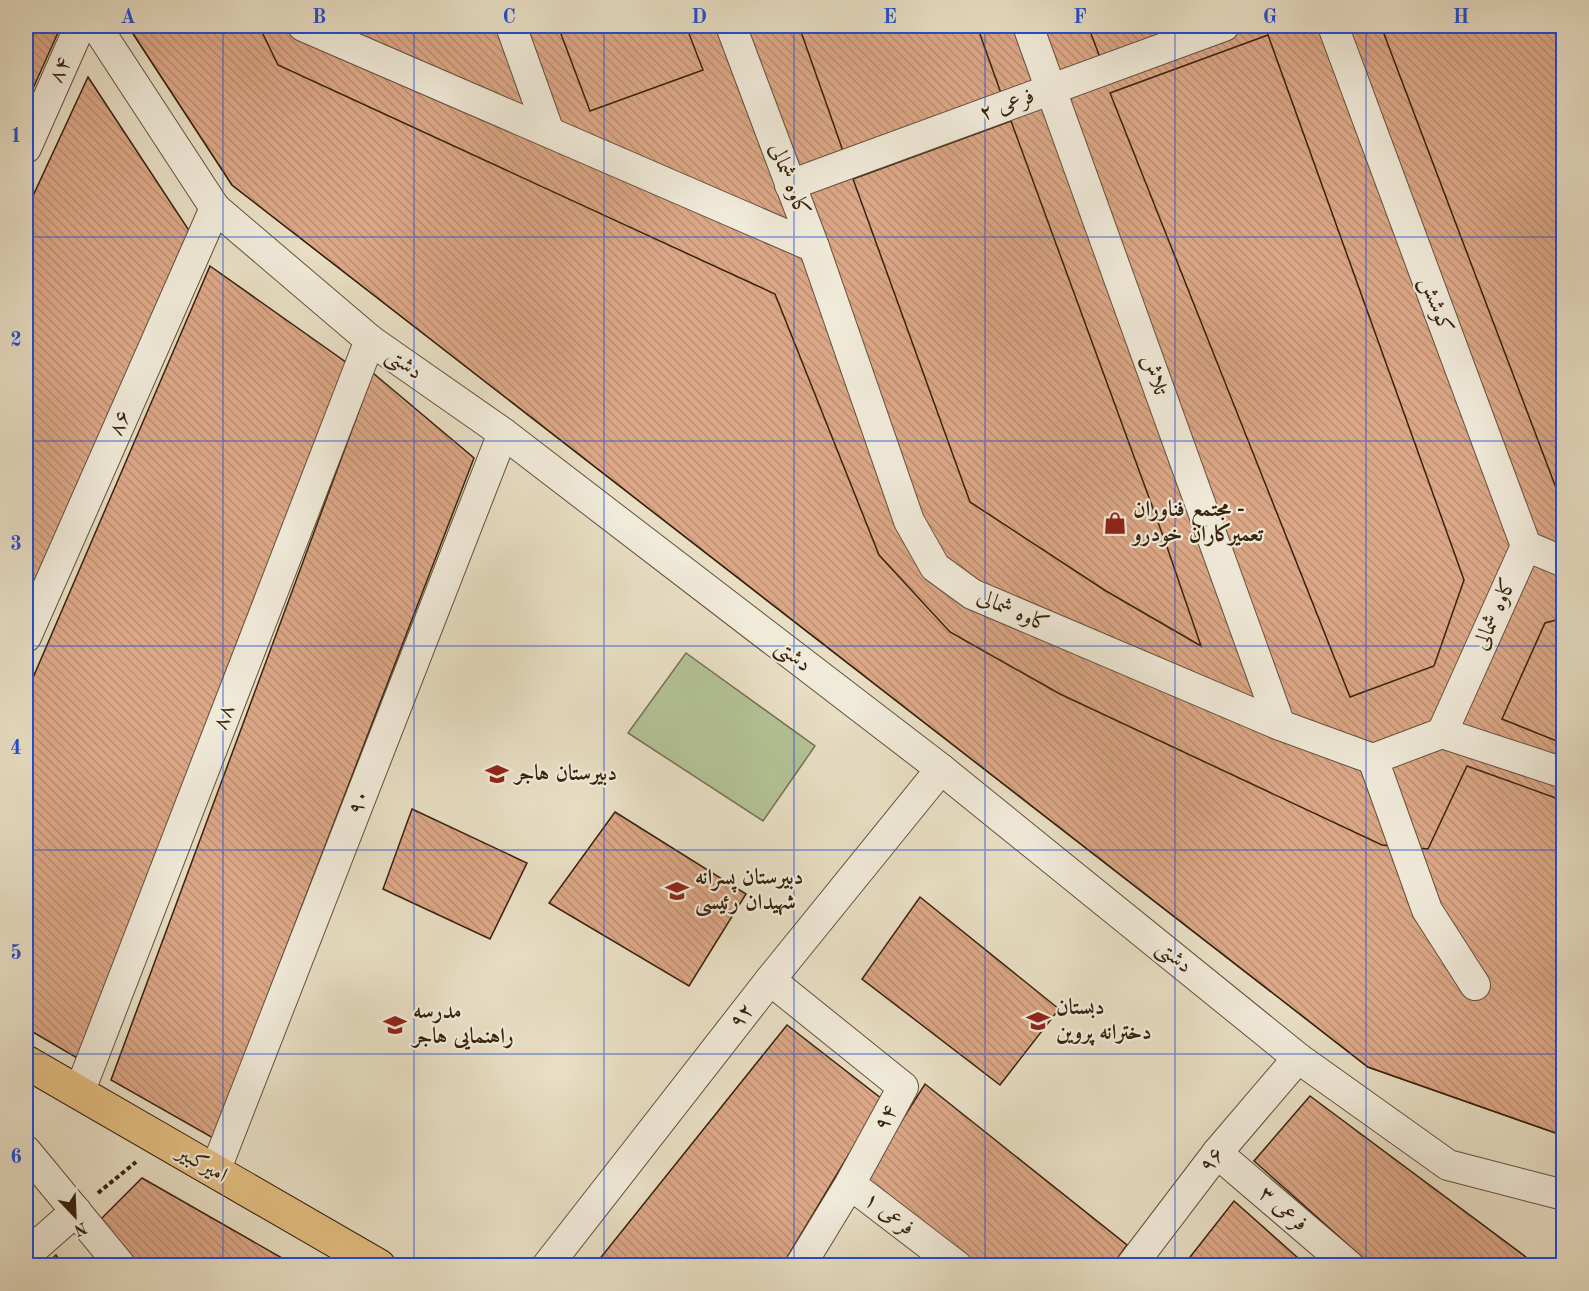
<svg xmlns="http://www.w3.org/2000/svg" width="1589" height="1291" font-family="'Old Standard TT',Amiri,serif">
<defs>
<pattern id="building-back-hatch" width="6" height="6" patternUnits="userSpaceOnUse" patternTransform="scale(1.5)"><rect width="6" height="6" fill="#dca787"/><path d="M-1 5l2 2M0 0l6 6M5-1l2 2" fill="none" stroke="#bd8f73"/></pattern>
</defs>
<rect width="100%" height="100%" fill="#e8dec4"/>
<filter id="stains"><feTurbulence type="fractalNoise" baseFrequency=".00333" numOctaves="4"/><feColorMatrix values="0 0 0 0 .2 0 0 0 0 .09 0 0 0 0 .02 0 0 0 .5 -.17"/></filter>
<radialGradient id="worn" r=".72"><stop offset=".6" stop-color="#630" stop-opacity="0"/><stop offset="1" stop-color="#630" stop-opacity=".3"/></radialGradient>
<!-- garden -->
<path fill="#b3c296" stroke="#757252" stroke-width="1.5" d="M 686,653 L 815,746 L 763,821 L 628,733 Z"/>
<!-- building -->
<g fill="url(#building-back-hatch)" stroke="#37220d" stroke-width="1.5">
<path d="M 26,26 L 61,26 L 26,104 Z"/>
<path d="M 128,26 L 1564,26 L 1564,1136 L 1368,1067 L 232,185 Z"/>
<path d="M 128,26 L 259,26 L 278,65 L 775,294 L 879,555 L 950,632 L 1060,694 L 1382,845 L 1428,849 L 1467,766 L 1564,801 L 1564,1136 L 1368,1067 L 232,185 Z"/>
<path d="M 558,26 L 686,26 L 703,70 L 590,111 Z"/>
<path d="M 799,26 L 977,26 L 1002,96 L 843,151 Z"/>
<path d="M 1088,26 L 1196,26 L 1101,60 Z"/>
<path d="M 1381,26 L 1561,26 L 1564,31 L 1564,499 L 1561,501 Z"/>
<path d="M 1268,35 L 1464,580 L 1434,666 L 1350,697 L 1110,93 Z"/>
<path d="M 88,77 L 192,235 L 26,611 L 26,211 Z"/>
<path d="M 1011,121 L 1166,544 L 1201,646 L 1106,591 L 970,502 L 853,179 Z"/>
<path d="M 210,266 L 350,365 L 77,1058 L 26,1028 L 26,694 Z"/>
<path d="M 373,373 L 474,458 L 213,1138 L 111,1080 Z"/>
<path d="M 1564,618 L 1564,744 L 1502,719 L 1545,623 Z"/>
<path d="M 412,809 L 527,863 L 490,939 L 383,889 Z"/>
<path d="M 615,812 L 746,894 L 689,986 L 549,903 Z"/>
<path d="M 920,897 L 1059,1009 L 1000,1085 L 862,979 Z"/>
<path d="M 787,1025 L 882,1099 L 782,1266 L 594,1266 Z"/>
<path d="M 925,1084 L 1127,1245 L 1112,1266 L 976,1266 L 864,1180 Z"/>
<path d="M 1310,1096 L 1538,1266 L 1372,1266 L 1254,1161 Z"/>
<path d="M 142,1178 L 296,1266 L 135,1266 L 98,1222 Z"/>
<path d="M 1234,1201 L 1307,1266 L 1183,1266 Z"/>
<path d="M 26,1219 L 36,1231 L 26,1240 Z"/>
<path d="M 56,1255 L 64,1266 L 45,1266 Z"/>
</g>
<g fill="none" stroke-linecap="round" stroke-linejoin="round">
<!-- minor casing -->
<g stroke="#63513b" stroke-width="32">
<g id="minor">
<path d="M 96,26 L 215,208 L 370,340 L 503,433 L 941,769 L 1298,1058 L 1448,1165 L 1564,1195"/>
<path d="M 303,26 L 814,247"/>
<path d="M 511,26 L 549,132"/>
<path d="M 731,26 L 814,247 L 909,521 L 935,567 L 972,594 L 1280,725 L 1373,759 L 1442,733 L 1526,546"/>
<path d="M 1028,26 L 1280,725"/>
<path d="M 1333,26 L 1526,546 L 1564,562"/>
<path d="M 26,148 L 80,26"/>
<path d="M 790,185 L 1224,26"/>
<path d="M 26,637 L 215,208"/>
<path d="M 1442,733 L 1564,773"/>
<path d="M 1373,759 L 1427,910 L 1475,985"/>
<path d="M 770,980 L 903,1087 L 850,1184 L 800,1266"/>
<path d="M 79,1093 L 370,340"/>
<path d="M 26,1151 L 121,1266"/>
<path d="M 1217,1153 L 1349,1266"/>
<path d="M 215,1171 L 503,433"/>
<path d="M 850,1184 L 957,1266"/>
<path d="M 26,1255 L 76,1211"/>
<path d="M 547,1266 L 770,980 L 941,769"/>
<path d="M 1131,1266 L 1217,1153 L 1298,1058"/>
</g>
</g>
<!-- major casing -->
<g stroke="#37220d" stroke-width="35">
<path id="major" d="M 26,1062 L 379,1266"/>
</g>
<!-- path -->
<path stroke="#37220d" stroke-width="4" stroke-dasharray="4.5 3" stroke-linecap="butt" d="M 98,1193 L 136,1162"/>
<!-- minor -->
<use href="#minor" stroke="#f0ead9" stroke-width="30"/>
<!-- major -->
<use href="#major" stroke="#e4bf82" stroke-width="33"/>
</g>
<!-- grid -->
<path fill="none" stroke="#1d4ed8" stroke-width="1.5" stroke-opacity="0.55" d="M 223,26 L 223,1266M 414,26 L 414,1266M 604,26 L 604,1266M 794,26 L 794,1266M 985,26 L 985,1266M 1175,26 L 1175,1266M 1366,26 L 1366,1266M 26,237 L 1564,237M 26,441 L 1564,441M 26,646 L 1564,646M 26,850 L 1564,850M 26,1054 L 1564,1054"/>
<!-- icons -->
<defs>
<g id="shop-bare" transform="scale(1.8)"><path d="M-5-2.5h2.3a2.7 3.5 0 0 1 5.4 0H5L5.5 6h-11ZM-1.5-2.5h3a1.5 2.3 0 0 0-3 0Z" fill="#8f2418" stroke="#f0ead9" stroke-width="2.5" paint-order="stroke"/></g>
<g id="school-bare" transform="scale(1.8)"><path d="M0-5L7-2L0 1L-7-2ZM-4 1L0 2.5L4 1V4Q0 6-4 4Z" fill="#8f2418" stroke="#f0ead9" stroke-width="2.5" paint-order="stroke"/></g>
</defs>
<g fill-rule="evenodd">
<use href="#shop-bare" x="1115" y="523"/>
<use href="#school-bare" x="497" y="774"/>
<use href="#school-bare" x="677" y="891"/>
<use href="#school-bare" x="1038" y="1021"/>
<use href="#school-bare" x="395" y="1025"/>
</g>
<g text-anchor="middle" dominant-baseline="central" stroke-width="4.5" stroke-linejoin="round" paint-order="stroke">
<!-- street labels -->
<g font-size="22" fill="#37220d" stroke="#f0ead9">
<text transform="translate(60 70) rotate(-66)">۸۴</text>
<text transform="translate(1007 105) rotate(-20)">فرعی ۲</text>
<text transform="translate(789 180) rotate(69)">کاوه شمالی</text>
<text transform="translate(1436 305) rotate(70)">کوشش</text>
<text transform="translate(404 364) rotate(35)">دشتی</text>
<text transform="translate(1154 375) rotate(70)">تلاش</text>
<text transform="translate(120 423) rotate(-66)">۸۶</text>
<text transform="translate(1013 611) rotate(24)">کاوه شمالی</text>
<text transform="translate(1495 614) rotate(-66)">کاوه شمالی</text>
<text transform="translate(793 656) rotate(37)">دشتی</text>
<text transform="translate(224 717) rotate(-69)">۸۸</text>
<text transform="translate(359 802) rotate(-69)">۹۰</text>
<text transform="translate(1174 957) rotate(39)">دشتی</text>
<text transform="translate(742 1016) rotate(-52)">۹۲</text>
<text transform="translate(886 1118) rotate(-61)">۹۴</text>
<text transform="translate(1212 1160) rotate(-52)">۹۶</text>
<text transform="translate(202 1164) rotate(30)">امیرکبیر</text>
<text transform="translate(1283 1209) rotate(41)">فرعی ۳</text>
<text transform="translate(889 1214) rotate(37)">فرعی ۱</text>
</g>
<!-- poi labels -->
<g font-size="22" font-weight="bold" fill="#37220d" stroke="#f0ead9" text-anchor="start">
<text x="1133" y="510">مجتمع فناوران -<tspan x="1133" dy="25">تعمیرکاران خودرو</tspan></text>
<text x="515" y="774">دبیرستان هاجر</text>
<text x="695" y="878">دبیرستان پسرانه<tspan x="695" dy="25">شهیدان رئیسی</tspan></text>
<text x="1056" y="1008">دبستان<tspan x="1056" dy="25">دخترانه پروین</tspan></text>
<text x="413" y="1012">مدرسه<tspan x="413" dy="25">راهنمایی هاجر</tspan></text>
</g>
</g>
<!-- margin -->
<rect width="1589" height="1291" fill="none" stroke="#e8dec4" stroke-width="66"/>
<!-- north arrow -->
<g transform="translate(75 1216) rotate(157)" stroke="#f0ead9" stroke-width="4.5" paint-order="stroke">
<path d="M0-4.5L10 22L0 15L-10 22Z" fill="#37220d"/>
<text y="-9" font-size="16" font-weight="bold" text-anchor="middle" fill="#37220d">N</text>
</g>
<rect x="33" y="33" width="1523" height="1225" fill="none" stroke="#1d4ed8" stroke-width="2"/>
<g font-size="20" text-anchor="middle" font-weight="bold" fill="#1d4ed8">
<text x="128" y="23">A</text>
<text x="319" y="23">B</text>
<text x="509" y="23">C</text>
<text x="699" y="23">D</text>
<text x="890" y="23">E</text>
<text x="1080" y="23">F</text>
<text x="1270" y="23">G</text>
<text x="1461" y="23">H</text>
<text x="16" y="142">1</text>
<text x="16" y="346">2</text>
<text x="16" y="550">3</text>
<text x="16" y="754">4</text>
<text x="16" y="959">5</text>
<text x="16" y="1163">6</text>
</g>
<rect width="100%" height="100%" filter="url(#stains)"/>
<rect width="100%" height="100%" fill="url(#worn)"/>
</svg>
